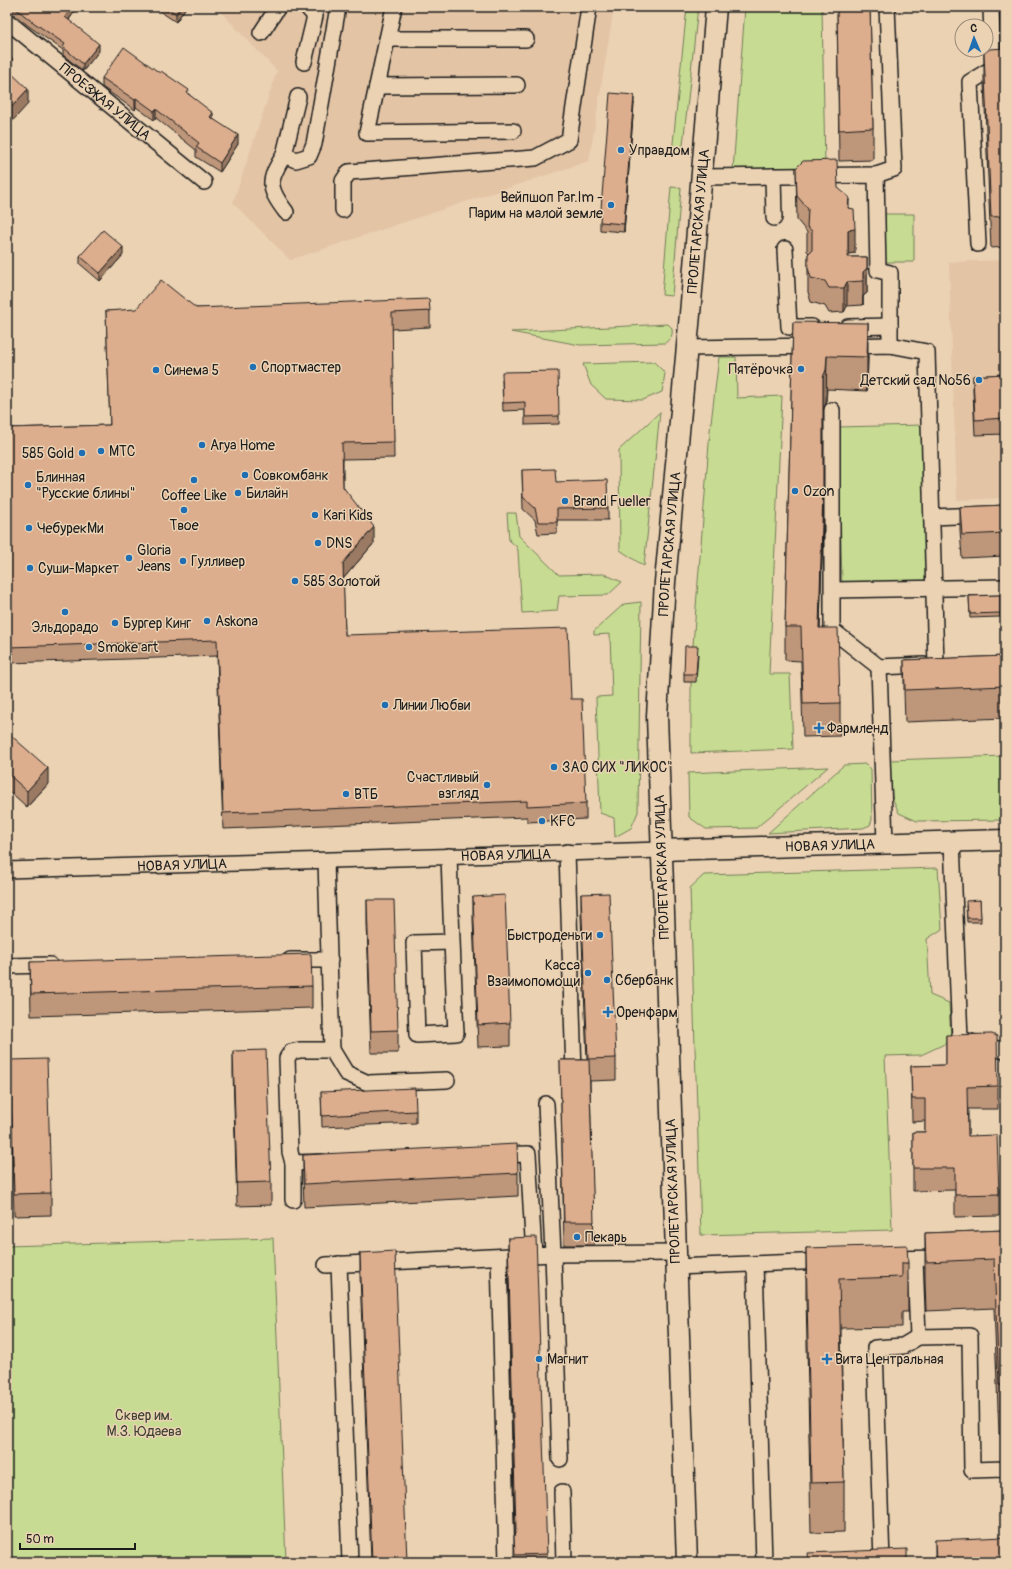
<svg xmlns="http://www.w3.org/2000/svg" width="1012" height="1569" font-family="Pangolin,sans-serif">
<rect width="100%" height="100%" fill="#ebd2b3"/>
<filter id="ink" filterUnits="userSpaceOnUse"><feTurbulence type="fractalNoise" baseFrequency=".025" numOctaves="2"/><feDisplacementMap in="SourceGraphic" scale="8" xChannelSelector="R" yChannelSelector="G"/><feConvolveMatrix kernelMatrix="1 2 1 2 8 2 1 2 1" color-interpolation-filters="sRGB"/></filter>
<g filter="url(#ink)">
<!-- built -->
<g fill="#e3c4a5">
<path d="M 216,7 L 614,7 L 589,161 L 290,260 L 233,203 L 277,71 Z"/>
<path d="M 1005,260 L 1005,498 L 957,500 L 949,262 Z"/>
</g>
<!-- green -->
<g fill="#c7dc92" stroke="#727c57">
<path d="M 687,7 L 698,7 L 682,154 L 672,153 Z"/>
<path d="M 745,7 L 822,7 L 825,167 L 733,171 Z"/>
<path d="M 671,187 L 681,188 L 672,296 L 662,295 Z"/>
<path d="M 885,214 L 914,214 L 914,262 L 884,262 Z"/>
<path d="M 668,324 L 672,328 C 673,336 671,338 665,343 L 580,345 L 511,332 Z"/>
<path d="M 719,357 L 736,357 L 737,398 L 782,396 L 769,674 L 790,674 L 793,749 L 691,753 L 691,670 L 710,431 Z"/>
<path d="M 654,362 L 665,373 L 662,392 L 643,400 L 606,399 L 591,385 L 583,364 Z"/>
<path d="M 660,412 L 644,566 L 620,550 L 619,450 Z"/>
<path d="M 923,425 L 927,582 L 842,584 L 838,427 Z"/>
<path d="M 507,513 L 516,513 L 519,536 L 559,575 L 604,574 L 622,582 L 608,595 L 559,596 L 557,611 L 522,613 L 518,551 L 517,547 L 509,540 Z"/>
<path d="M 641,602 L 638,812 L 631,828 L 615,837 L 614,818 L 600,813 L 596,697 L 612,696 L 610,634 L 594,635 L 594,631 L 624,604 Z"/>
<path d="M 1005,756 L 1005,820 L 917,821 L 899,813 L 892,797 L 890,760 Z"/>
<path d="M 866,764 L 871,769 L 872,820 L 870,825 L 863,828 L 768,833 L 844,765 Z"/>
<path d="M 828,767 L 756,828 L 706,829 L 689,817 L 688,773 Z"/>
<path d="M 938,868 L 942,929 L 927,939 L 930,995 L 949,1003 L 951,1041 L 921,1055 L 885,1056 L 892,1230 L 701,1235 L 690,888 L 704,875 Z"/>
<path d="M 273,1238 L 286,1562 L 11,1562 L 7,1432 L 7,1246 Z"/>
</g>
<g fill="none" stroke-linecap="round" stroke-linejoin="round">
<!-- minor casing -->
<g stroke="#1c1c1c" stroke-width="18">
<g id="minor">
<path d="M 394,7 L 367,133 L 513,131"/>
<path id="s1" d="M 7,21 L 204,182"/>
<path d="M 261,33 L 278,7"/>
<path d="M 387,39 L 526,39"/>
<path d="M 304,62 L 315,16 L 307,7"/>
<path d="M 377,86 L 517,85"/>
<path d="M 298,97 L 284,155 L 296,160 L 309,156 L 314,144 L 338,7"/>
<path d="M 284,155 C 268,181 267,187 286,212"/>
<path d="M 876,175 L 894,169 L 887,7"/>
<path d="M 773,176 L 774,218"/>
<path d="M 702,177 L 876,175 L 878,270 L 890,273 L 890,345"/>
<path d="M 343,210 L 343,181 L 349,172 L 535,158 L 569,140 L 589,7"/>
<path d="M 978,244 L 970,82 L 993,68 L 991,7"/>
<path d="M 785,249 L 789,327 L 812,327"/>
<path d="M 848,327 L 890,326"/>
<path d="M 847,346 L 890,345 L 927,352 L 936,665"/>
<path d="M 687,348 L 813,346"/>
<path d="M 832,410 L 832,630 L 879,667 L 924,665"/>
<path d="M 932,517 L 1005,514"/>
<path d="M 833,590 L 1005,587"/>
<path d="M 879,667 L 885,843"/>
<path d="M 952,841 L 960,1039 L 1005,1051"/>
<path d="M 567,852 L 574,1073"/>
<path d="M 449,856 C 451,915 453,974 456,1033 L 417,1035 L 414,943 L 452,942"/>
<path id="s2" d="M 7,870 L 661,850"/>
<path d="M 290,960 L 330,960"/>
<path d="M 7,966 L 50,965"/>
<path d="M 332,1050 L 346,1073 L 368,1083 L 447,1080"/>
<path d="M 546,1104 L 553,1254 L 560,1459"/>
<path d="M 498,1155 L 528,1154 L 534,1255"/>
<path d="M 322,1162 L 293,1163 L 290,1152 L 287,1058 L 291,1052 L 300,1050 L 332,1050 L 326,861"/>
<path d="M 293,1163 L 293,1200"/>
<path d="M 499,1257 L 507,1562"/>
<path d="M 888,1259 L 944,1258"/>
<path d="M 915,1259 L 918,1337"/>
<path d="M 339,1264 L 350,1562"/>
<path d="M 755,1264 L 764,1562"/>
<path d="M 326,1265 L 553,1254 L 675,1253"/>
<path d="M 675,1267 L 826,1261"/>
<path d="M 562,1492 L 564,1562"/>
<path d="M 882,1562 L 875,1348 L 903,1346 L 918,1337 L 970,1336 L 972,1470 L 1005,1469"/>
</g>
</g>
<!-- major casing -->
<g stroke="#1c1c1c" stroke-width="23">
<g id="major">
<path id="s3" d="M 661,850 L 1005,840"/>
<path id="s4" d="M 687,1562 L 657,716 L 665,582 L 690,314 L 716,7"/>
</g>
</g>
<!-- minor -->
<use href="#minor" stroke="#ebd2b3" stroke-width="15"/>
<!-- major -->
<use href="#major" stroke="#ebd2b3" stroke-width="20"/>
</g>
<!-- wall -->
<g fill="#be967a" stroke="#1c1c1c">
<path d="M 7,7 L 77,7 L 69,20 L 99,51 L 83,71 L 63,55 L 63,50 L 30,27 L 7,9 Z"/>
<path d="M 161,7 L 186,7 L 176,22 L 161,12 Z"/>
<path d="M 837,7 L 870,7 L 873,128 L 873,160 L 839,161 Z"/>
<path d="M 1005,48 L 1005,247 L 991,248 L 984,84 L 984,53 Z"/>
<path d="M 102,78 L 189,94 L 238,144 L 220,172 L 196,157 L 196,150 L 156,118 L 154,120 L 136,107 L 135,110 L 102,87 Z"/>
<path d="M 634,103 L 624,232 L 600,230 L 600,222 Z"/>
<path d="M 796,168 L 838,188 L 849,208 L 855,253 L 848,254 L 848,257 L 867,257 L 867,293 L 863,296 L 863,305 L 847,306 L 844,312 L 829,313 L 825,306 L 811,302 L 808,292 L 808,254 L 809,253 L 807,251 L 807,232 L 797,220 Z"/>
<path d="M 123,255 L 100,281 L 80,264 L 80,256 Z"/>
<path d="M 196,308 L 430,311 L 430,327 L 392,329 L 394,458 L 343,459 L 343,487 L 374,543 L 343,579 L 345,635 L 571,699 L 586,803 L 586,819 L 527,822 L 527,817 L 223,829 L 217,656 L 9,663 L 7,595 L 7,428 L 110,425 L 106,311 Z"/>
<path d="M 793,322 L 868,356 L 867,391 L 827,389 L 826,403 L 823,410 L 823,522 L 820,628 L 840,703 L 840,736 L 803,737 L 801,661 L 785,660 L 785,627 Z"/>
<path d="M 1002,349 L 1005,349 L 1005,434 L 975,435 L 973,391 L 973,376 L 1003,374 Z"/>
<path d="M 502,380 L 559,416 L 559,424 L 525,425 L 525,410 L 503,411 Z"/>
<path d="M 522,470 L 556,482 L 608,508 L 608,520 L 557,520 L 557,533 L 538,534 L 535,520 L 523,509 Z"/>
<path d="M 1005,505 L 1005,556 L 962,558 L 960,530 L 960,507 Z"/>
<path d="M 969,596 L 1000,613 L 1000,617 L 970,618 Z"/>
<path d="M 698,654 L 696,682 L 684,682 L 684,674 Z"/>
<path d="M 1005,656 L 1005,718 L 905,722 L 904,692 L 904,660 Z"/>
<path d="M 7,732 L 48,784 L 27,807 L 7,789 Z"/>
<path d="M 581,894 L 616,1058 L 616,1080 L 590,1081 L 594,1245 L 564,1245 L 560,1060 L 587,1060 L 581,917 Z"/>
<path d="M 473,897 L 510,1023 L 510,1046 L 478,1047 L 473,919 Z"/>
<path d="M 367,900 L 398,1030 L 398,1053 L 371,1053 L 367,923 Z"/>
<path d="M 980,900 L 981,922 L 967,922 L 966,905 Z"/>
<path d="M 30,962 L 312,986 L 312,1008 L 31,1016 Z"/>
<path d="M 946,1035 L 998,1086 L 998,1109 L 968,1109 L 968,1136 L 999,1194 L 999,1216 L 955,1217 L 955,1190 L 913,1191 L 913,1132 L 925,1132 L 925,1121 L 912,1122 L 911,1066 L 946,1065 Z"/>
<path d="M 233,1051 L 271,1182 L 271,1205 L 237,1206 L 233,1073 Z"/>
<path d="M 10,1060 L 51,1193 L 51,1215 L 14,1216 L 10,1082 Z"/>
<path d="M 321,1092 L 416,1111 L 416,1123 L 322,1127 Z"/>
<path d="M 303,1155 L 518,1173 L 518,1196 L 304,1207 L 303,1178 Z"/>
<path d="M 1005,1230 L 1005,1434 L 999,1434 L 994,1308 L 926,1311 L 925,1282 L 925,1233 Z"/>
<path d="M 508,1238 L 547,1554 L 547,1562 L 514,1562 L 514,1536 L 515,1533 L 508,1269 Z"/>
<path d="M 806,1248 L 908,1263 L 908,1312 L 902,1312 L 902,1327 L 841,1328 L 844,1482 L 844,1532 L 811,1533 L 806,1297 Z"/>
<path d="M 360,1253 L 407,1562 L 371,1562 L 360,1275 Z"/>
<path d="M 935,1540 L 1005,1562 L 935,1562 Z"/>
</g>
<!-- shaded-wall -->
<g fill="#9b7a63" stroke="#1c1c1c">
<path d="M 72,7 L 77,7 L 77,8 L 65,25 L 65,17 Z"/>
<path d="M 180,7 L 186,7 L 176,22 L 176,14 Z"/>
<path d="M 99,44 L 99,51 L 83,71 L 83,64 Z"/>
<path d="M 12,58 L 12,73 L 7,78 L 7,63 Z"/>
<path d="M 28,89 L 28,104 L 7,127 L 7,112 Z"/>
<path d="M 634,95 L 634,103 L 624,232 L 624,224 Z"/>
<path d="M 136,98 L 136,107 L 135,110 L 135,100 Z"/>
<path d="M 156,109 L 156,118 L 154,120 L 154,111 Z"/>
<path d="M 213,113 L 213,123 L 210,117 Z"/>
<path d="M 238,135 L 238,144 L 220,172 L 220,163 Z"/>
<path d="M 849,197 L 849,222 L 855,229 L 855,253 L 848,254 L 848,208 Z"/>
<path d="M 123,247 L 123,255 L 100,281 L 100,273 Z"/>
<path d="M 867,257 L 867,293 L 863,296 L 863,305 L 863,272 Z"/>
<path d="M 847,282 L 847,306 L 844,312 L 844,288 Z"/>
<path d="M 868,323 L 868,356 L 867,391 L 867,357 Z"/>
<path d="M 827,356 L 826,403 L 823,410 L 823,377 Z"/>
<path d="M 823,489 L 823,522 L 819,661 L 819,628 Z"/>
<path d="M 374,527 L 374,543 L 343,579 L 343,563 Z"/>
<path d="M 48,768 L 48,784 L 27,807 L 27,791 Z"/>
</g>
<!-- building -->
<g fill="#ddae8e" stroke="#1c1c1c">
<path d="M 14,7 L 72,7 L 65,17 L 99,44 L 83,64 L 63,47 L 65,44 L 30,20 Z"/>
<path d="M 166,7 L 180,7 L 176,14 Z"/>
<path d="M 837,7 L 870,7 L 873,128 L 839,130 Z"/>
<path d="M 124,47 L 160,73 L 161,71 L 189,90 L 187,93 L 213,113 L 210,117 L 238,135 L 220,163 L 196,147 L 199,143 L 156,109 L 154,111 L 136,98 L 135,100 L 102,78 Z"/>
<path d="M 1005,48 L 1005,216 L 991,217 L 984,53 L 990,49 Z"/>
<path d="M 7,53 L 12,58 L 7,63 Z"/>
<path d="M 7,69 L 28,89 L 7,112 Z"/>
<path d="M 610,93 L 634,95 L 624,224 L 600,222 Z"/>
<path d="M 837,160 L 838,188 L 849,197 L 848,208 L 854,209 L 855,229 L 848,230 L 848,257 L 867,257 L 867,268 L 863,272 L 863,281 L 847,282 L 844,288 L 829,288 L 825,281 L 811,278 L 808,268 L 808,254 L 812,250 L 812,231 L 807,227 L 808,209 L 797,196 L 796,168 L 803,161 Z"/>
<path d="M 103,230 L 123,247 L 100,273 L 80,256 Z"/>
<path d="M 161,280 L 196,308 L 429,299 L 430,311 L 392,313 L 394,442 L 342,443 L 343,487 L 374,527 L 343,563 L 345,635 L 568,628 L 571,699 L 582,699 L 586,803 L 527,806 L 527,801 L 223,813 L 217,640 L 9,647 L 7,579 L 7,428 L 110,425 L 106,311 L 136,309 Z"/>
<path d="M 793,322 L 868,323 L 867,357 L 827,356 L 826,370 L 823,377 L 823,489 L 819,628 L 838,628 L 840,703 L 803,704 L 801,627 L 785,627 Z"/>
<path d="M 1002,349 L 1005,349 L 1005,418 L 975,420 L 973,376 L 1003,374 Z"/>
<path d="M 558,371 L 559,416 L 525,417 L 525,402 L 503,403 L 502,372 Z"/>
<path d="M 555,469 L 556,482 L 607,480 L 608,508 L 557,509 L 557,522 L 538,522 L 535,508 L 523,497 L 522,470 Z"/>
<path d="M 1005,505 L 1005,533 L 962,535 L 960,507 Z"/>
<path d="M 1000,595 L 1000,613 L 970,614 L 969,596 Z"/>
<path d="M 685,646 L 698,646 L 696,674 L 684,674 Z"/>
<path d="M 1005,656 L 1005,686 L 905,690 L 904,660 Z"/>
<path d="M 7,732 L 48,768 L 27,791 L 7,773 Z"/>
<path d="M 609,893 L 616,1058 L 588,1059 L 581,894 Z"/>
<path d="M 505,895 L 510,1023 L 478,1025 L 473,897 Z"/>
<path d="M 367,900 L 394,900 L 398,1030 L 371,1031 Z"/>
<path d="M 980,900 L 981,918 L 967,918 L 966,901 Z"/>
<path d="M 311,954 L 312,986 L 31,994 L 30,962 Z"/>
<path d="M 992,1034 L 997,1036 L 998,1086 L 967,1087 L 968,1136 L 997,1135 L 999,1194 L 955,1195 L 955,1168 L 913,1168 L 913,1132 L 925,1132 L 925,1099 L 912,1099 L 911,1066 L 946,1065 L 946,1035 Z"/>
<path d="M 266,1050 L 271,1182 L 237,1183 L 233,1051 Z"/>
<path d="M 47,1059 L 51,1193 L 14,1194 L 10,1060 Z"/>
<path d="M 560,1060 L 589,1060 L 594,1222 L 564,1222 Z"/>
<path d="M 415,1088 L 416,1111 L 322,1116 L 321,1092 Z"/>
<path d="M 517,1144 L 518,1173 L 304,1184 L 303,1155 Z"/>
<path d="M 1005,1230 L 1005,1385 L 999,1385 L 994,1259 L 926,1262 L 925,1233 Z"/>
<path d="M 536,1237 L 547,1554 L 515,1555 L 514,1536 L 516,1530 L 508,1238 Z"/>
<path d="M 907,1245 L 908,1263 L 902,1263 L 902,1277 L 839,1279 L 844,1482 L 811,1483 L 806,1248 Z"/>
<path d="M 395,1251 L 407,1562 L 372,1562 L 360,1253 Z"/>
<path d="M 1005,1537 L 1005,1562 L 936,1562 L 935,1540 Z"/>
<path d="M 907,1549 L 907,1562 L 809,1562 L 808,1553 Z"/>
</g>
</g>
<!-- markers -->
<g fill="#1f6fb2" stroke="#ebd2b3" stroke-width="1.5">
<circle cx="621" cy="150" r="4"/>
<circle cx="611" cy="205" r="4"/>
<circle cx="253" cy="367" r="4"/>
<circle cx="801" cy="369" r="4"/>
<circle cx="156" cy="370" r="4"/>
<circle cx="979" cy="380" r="4"/>
<circle cx="202" cy="445" r="4"/>
<circle cx="101" cy="451" r="4"/>
<circle cx="82" cy="453" r="4"/>
<circle cx="245" cy="475" r="4"/>
<circle cx="194" cy="480" r="4"/>
<circle cx="28" cy="485" r="4"/>
<circle cx="795" cy="491" r="4"/>
<circle cx="238" cy="493" r="4"/>
<circle cx="565" cy="501" r="4"/>
<circle cx="184" cy="510" r="4"/>
<circle cx="315" cy="515" r="4"/>
<circle cx="29" cy="528" r="4"/>
<circle cx="318" cy="543" r="4"/>
<circle cx="129" cy="558" r="4"/>
<circle cx="183" cy="561" r="4"/>
<circle cx="30" cy="568" r="4"/>
<circle cx="295" cy="581" r="4"/>
<circle cx="65" cy="612" r="4"/>
<circle cx="207" cy="621" r="4"/>
<circle cx="115" cy="623" r="4"/>
<circle cx="89" cy="647" r="4"/>
<circle cx="385" cy="705" r="4"/>
<path d="M817 722h4v4h4v4h-4v4h-4v-4h-4v-4h4z"/>
<circle cx="554" cy="767" r="4"/>
<circle cx="487" cy="785" r="4"/>
<circle cx="346" cy="794" r="4"/>
<circle cx="542" cy="821" r="4"/>
<circle cx="600" cy="935" r="4"/>
<circle cx="588" cy="973" r="4"/>
<circle cx="607" cy="980" r="4"/>
<path d="M606 1006h4v4h4v4h-4v4h-4v-4h-4v-4h4z"/>
<circle cx="577" cy="1237" r="4"/>
<circle cx="539" cy="1359" r="4"/>
<path d="M825 1353h4v4h4v4h-4v4h-4v-4h-4v-4h4z"/>
</g>
<g text-anchor="middle" dominant-baseline="central" stroke-width="3" stroke-linejoin="round" paint-order="stroke">
<!-- street labels -->
<g font-size="14" fill="#1c1c1c" stroke="#ebd2b3">
<text stroke="none"><textPath href="#s1" startOffset="127">ПРОЕЗЖАЯ УЛИЦА</textPath></text>
<text stroke="none"><textPath href="#s4" startOffset="1343">ПРОЛЕТАРСКАЯ УЛИЦА</textPath></text>
<text stroke="none"><textPath href="#s4" startOffset="1019">ПРОЛЕТАРСКАЯ УЛИЦА</textPath></text>
<text stroke="none"><textPath href="#s3" startOffset="169">НОВАЯ УЛИЦА</textPath></text>
<text stroke="none"><textPath href="#s2" startOffset="499">НОВАЯ УЛИЦА</textPath></text>
<text stroke="none"><textPath href="#s2" startOffset="175">НОВАЯ УЛИЦА</textPath></text>
<text transform="translate(662 867) rotate(-92)">ПРОЛЕТАРСКАЯ УЛИЦА</text>
<text transform="translate(673 1191) rotate(-92)">ПРОЛЕТАРСКАЯ УЛИЦА</text>
</g>
<!-- poi labels -->
<g font-size="14" fill="#1c1c1c" stroke="#ebd2b3" text-anchor="start">
<text x="629" y="150">Управдом</text>
<text x="603" y="197" text-anchor="end">Вейпшоп Par.Im -<tspan x="603" dy="16">Парим на малой земле</tspan></text>
<text x="261" y="367">Спортмастер</text>
<text x="793" y="369" text-anchor="end">Пятёрочка</text>
<text x="164" y="370">Синема 5</text>
<text x="971" y="380" text-anchor="end">Детский сад №56</text>
<text x="210" y="445">Arya Home</text>
<text x="109" y="451">МТС</text>
<text x="74" y="453" text-anchor="end">585 Gold</text>
<text x="253" y="475">Совкомбанк</text>
<text x="36" y="477">Блинная<tspan x="36" dy="16">"Русские блины"</tspan></text>
<text x="803" y="491">Ozon</text>
<text x="246" y="493">Билайн</text>
<text x="194" y="495" text-anchor="middle">Coffee Like</text>
<text x="573" y="501">Brand Fueller</text>
<text x="323" y="515">Kari Kids</text>
<text x="184" y="525" text-anchor="middle">Твое</text>
<text x="37" y="528">ЧебурекМи</text>
<text x="326" y="543">DNS</text>
<text x="137" y="550">Gloria<tspan x="137" dy="16">Jeans</tspan></text>
<text x="191" y="561">Гулливер</text>
<text x="38" y="568">Суши-Маркет</text>
<text x="303" y="581">585 Золотой</text>
<text x="215" y="621">Askona</text>
<text x="123" y="623">Бургер Кинг</text>
<text x="65" y="627" text-anchor="middle">Эльдорадо</text>
<text x="97" y="647">Smoke art</text>
<text x="393" y="705">Линии Любви</text>
<text x="827" y="728">Фармленд</text>
<text x="562" y="767">ЗАО СИХ "ЛИКОС"</text>
<text x="479" y="777" text-anchor="end">Счастливый<tspan x="479" dy="16">взгляд</tspan></text>
<text x="354" y="794">ВТБ</text>
<text x="550" y="821">KFC</text>
<text x="592" y="935" text-anchor="end">Быстроденьги</text>
<text x="580" y="965" text-anchor="end">Касса<tspan x="580" dy="16">Взаимопомощи</tspan></text>
<text x="615" y="980">Сбербанк</text>
<text x="616" y="1012">Оренфарм</text>
<text x="585" y="1237">Пекарь</text>
<text x="547" y="1359">Магнит</text>
<text x="835" y="1359">Вита Центральная</text>
</g>
<!-- park labels -->
<g font-size="14" fill="#3e4234" stroke="#ebd2b3">
<text x="144" y="1415">Сквер им.<tspan x="144" dy="16">М.З. Юдаева</tspan></text>
</g>
</g>
<!-- margin -->
<rect width="1012" height="1569" fill="none" stroke="#ebd2b3" stroke-width="24"/>
<rect x="12" y="12" width="988" height="1545" fill="none" stroke="#1c1c1c" stroke-width="1.5" filter="url(#ink)"/>
<!-- north arrow -->
<g transform="translate(974 38) rotate(358)"><circle r="19" fill="#ebd2b3" stroke="#988977"/>
<path d="M0-3L7 15L0 10L-7 15Z" fill="#1f6fb2"/>
<text y="-6" font-size="11" font-weight="bold" text-anchor="middle" fill="#1c1c1c">С</text>
</g>
<!-- scale -->
<path d="M20 1543v6h115v-6" fill="none" stroke="#1c1c1c" stroke-width="2"/>
<text x="26" y="1543" font-size="12" fill="#1c1c1c" stroke="#ebd2b3" stroke-width="3" paint-order="stroke">50 m</text>
</svg>
